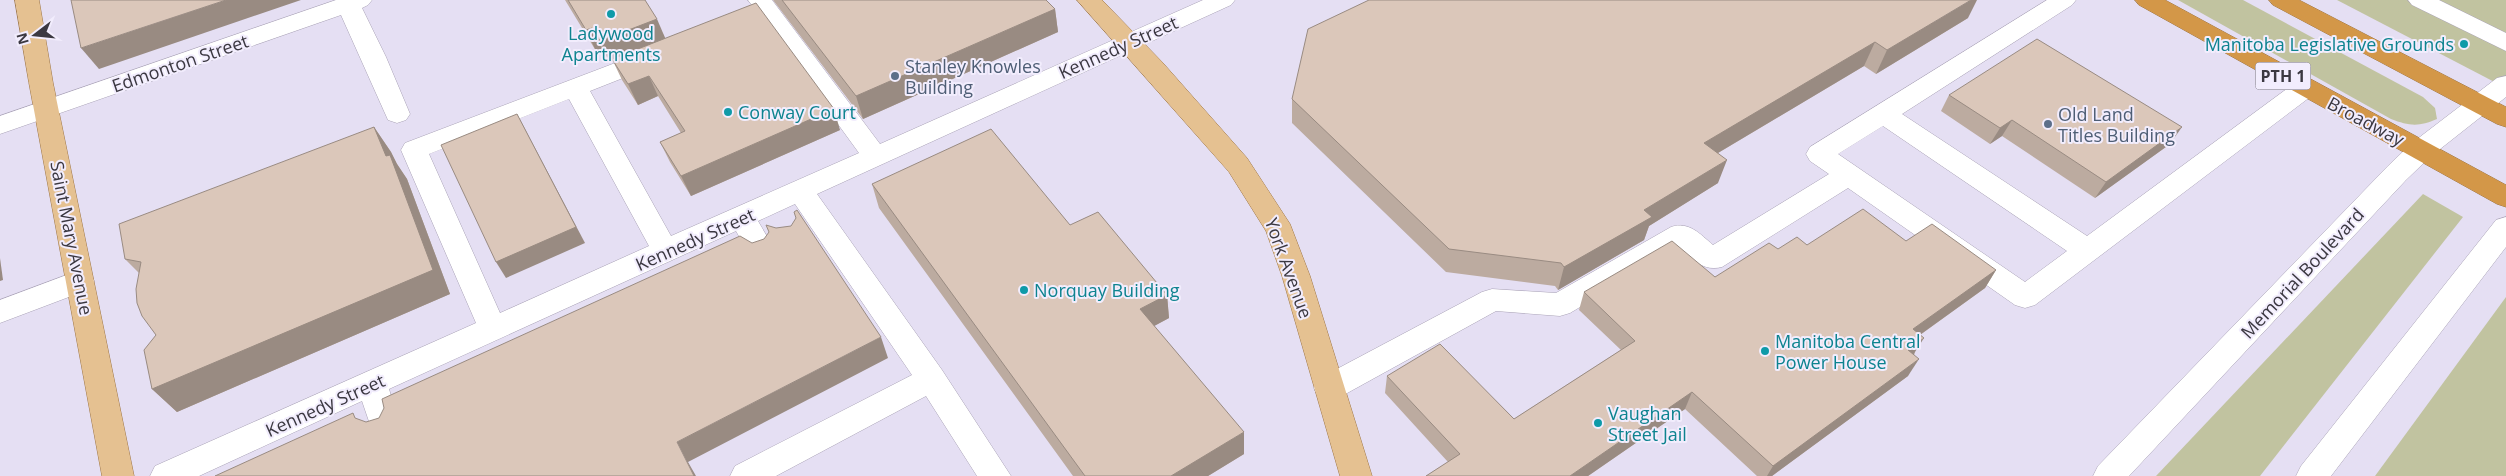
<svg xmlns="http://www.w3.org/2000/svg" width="2506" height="476" font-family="'Open Sans',sans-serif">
<rect width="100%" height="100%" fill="#e5dff3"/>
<!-- green -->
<g fill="#c1c3a0">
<path d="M 2178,0 L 2243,0 L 2423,97 L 2435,108 L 2437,119 C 2419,127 2409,126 2391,119 Z"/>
<path d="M 2337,0 L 2506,0 L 2506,88 Z"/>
<path d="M 2423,194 L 2463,217 L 2260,476 L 2156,476 Z"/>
<path d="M 2506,297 L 2506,476 L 2375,476 Z"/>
</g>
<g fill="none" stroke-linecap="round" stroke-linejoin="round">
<!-- minor casing -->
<g stroke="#a9a2b6" stroke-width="1">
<g id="minor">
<path d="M 336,0 L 372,0 L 368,5 L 362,8 L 386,57 L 410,114 L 406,120 L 397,123 L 388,120 L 341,15 L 0,134 L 0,116 Z"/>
<path d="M 748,0 L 772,0 L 880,144 L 1203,0 L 1235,0 L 1231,5 L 817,194 L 942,370 L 1011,476 L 977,476 L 926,396 L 776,476 L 730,476 L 735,466 L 912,375 L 795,204 L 758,221 L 776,252 L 772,259 L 762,263 L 752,259 L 736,231 L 389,389 L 400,427 L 396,436 L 385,440 L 374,436 L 362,401 L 199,476 L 150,476 L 155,466 L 476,323 L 401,150 L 405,143 L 652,49 L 661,51 L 664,57 L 661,63 L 590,91 L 671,236 L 859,153 L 763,21 L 729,34 L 721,31 L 717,26 L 721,21 L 754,8 ZM 569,99 L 649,246 L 500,313 L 429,154 Z"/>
<path d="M 2047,0 L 2076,0 L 2072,5 L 1902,114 L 2087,236 L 2296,82 L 2305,80 L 2314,82 L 2317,88 L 2314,94 L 2035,305 L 2025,308 L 2015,305 L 1848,188 L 1722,267 C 1703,272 1693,259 1679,248 L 1570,313 L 1560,316 L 1496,311 L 1340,397 L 1329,400 L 1318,397 L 1314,388 L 1318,379 L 1482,292 L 1492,289 L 1556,293 L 1671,227 C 1689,221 1700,234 1713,245 L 1829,174 L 1810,161 L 1806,154 L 1810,147 ZM 1883,126 L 2067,251 L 2025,282 L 1838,154 Z"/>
<path d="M 2408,0 L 2439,0 L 2506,33 L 2506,51 L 2412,5 Z"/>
<path d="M 2506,76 L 2506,97 L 2430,157 L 2406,180 L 2129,476 L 2093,476 L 2098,466 L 2388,166 L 2412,143 L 2497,78 Z"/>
<path d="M 2506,217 L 2506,247 L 2331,476 L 2296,476 L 2301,466 L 2496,220 Z"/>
<path d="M 80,270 L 90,273 L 94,281 L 90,289 L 0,323 L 0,300 Z"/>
</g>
</g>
<!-- major casing -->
<g stroke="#9e7646" stroke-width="1">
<g id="major">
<path d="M 15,0 L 39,0 L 53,83 L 134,476 L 102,476 L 29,83 Z"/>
<path d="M 1077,0 L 1102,0 L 1163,63 L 1247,158 L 1290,224 L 1310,276 L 1372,476 L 1340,476 L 1282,276 L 1266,231 L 1229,172 Z"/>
</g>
</g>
<!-- highway casing -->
<g stroke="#9e7646" stroke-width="1">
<g id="highway">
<path d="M 2135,0 L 2165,0 L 2506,185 L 2506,207 L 2497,204 L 2139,5 Z"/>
<path d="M 2269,0 L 2299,0 L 2506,107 L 2506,127 L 2497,124 L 2273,5 Z"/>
</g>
</g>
<!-- minor -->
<use href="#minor" fill="#fff" fill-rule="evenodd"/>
<!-- major -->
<use href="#major" fill="#e5c191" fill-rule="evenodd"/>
<!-- highway -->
<use href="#highway" fill="#d39748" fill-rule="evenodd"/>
</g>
<!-- wall -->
<g fill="#bcaba0">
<path d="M 565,0 L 645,0 L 665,38 L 840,130 L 691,196 L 670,162 L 660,142 L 681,133 L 658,96 L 638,105 L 622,80 L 613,61 L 610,62 L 602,49 L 596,51 Z"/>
<path d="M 773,0 L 1046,0 L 1055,9 L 1058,32 L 863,119 Z"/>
<path d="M 1968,18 L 1876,74 L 1864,66 L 1718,153 L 1718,183 L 1649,226 L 1644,240 L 1558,290 L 1555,286 L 1446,272 L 1292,123 L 1292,99 Z"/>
<path d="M 1949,95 L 2170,144 L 2095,198 L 2002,136 L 1990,144 L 1941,111 Z"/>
<path d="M 374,127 L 391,152 L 397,164 L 407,179 L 450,294 L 177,412 L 152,389 L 156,335 L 139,273 L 125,259 Z"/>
<path d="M 872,184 L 1070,225 L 1167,295 L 1169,318 L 1154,326 L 1244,454 L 1208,476 L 1073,476 L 879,208 Z"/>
<path d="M 1807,245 L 1996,270 L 1985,288 L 1920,335 L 1908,376 L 1772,476 L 1757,476 L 1685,409 L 1588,476 L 1426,476 L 1448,462 L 1385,393 L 1387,376 L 1514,419 L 1621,350 L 1579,310 L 1584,292 L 1715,277 L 1778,249 Z"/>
</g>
<!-- shaded-wall -->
<g fill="#998b82">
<path d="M 226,0 L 301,0 L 99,69 L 81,48 Z"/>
<path d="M 1971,0 L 1977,0 L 1968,18 L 1876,74 L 1887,50 Z"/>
<path d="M 1055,9 L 1058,32 L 863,119 L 856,96 Z"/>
<path d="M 657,19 L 666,40 L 610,62 L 600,41 Z"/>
<path d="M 592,28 L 602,49 L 596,51 L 586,30 Z"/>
<path d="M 1875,42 L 1864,66 L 1696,166 L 1704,143 Z"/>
<path d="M 649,76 L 658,96 L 638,105 L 628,84 Z"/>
<path d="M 834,109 L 840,130 L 691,196 L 681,176 Z"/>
<path d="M 517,114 L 585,243 L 506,278 L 496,262 Z"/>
<path d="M 2012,120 L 2002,136 L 1990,144 L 2000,128 Z"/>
<path d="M 374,127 L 391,152 L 397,164 L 407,179 L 450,294 L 177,412 L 152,389 Z"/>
<path d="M 2182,127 L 2170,144 L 2095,198 L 2106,182 Z"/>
<path d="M 1727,160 L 1718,183 L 1649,226 L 1644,240 L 1558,290 L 1564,267 L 1644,210 Z"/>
<path d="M 0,258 L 3,280 L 0,281 Z"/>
<path d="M 1996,270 L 1985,288 L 1903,347 L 1913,329 Z"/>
<path d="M 1167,295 L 1169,318 L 1143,332 L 1140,309 Z"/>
<path d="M 881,337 L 888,358 L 688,462 L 696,476 L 694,476 L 677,442 Z"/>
<path d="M 1924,338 L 1913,355 L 1908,350 Z"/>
<path d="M 1919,359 L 1908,376 L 1772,476 L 1767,476 L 1773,466 Z"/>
<path d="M 1692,392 L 1685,409 L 1588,476 L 1570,476 Z"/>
<path d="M 1244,432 L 1244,454 L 1208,476 L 1171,476 Z"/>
</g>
<!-- building -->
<g fill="#dbc7ba" stroke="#998b82">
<path d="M 71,0 L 226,0 L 81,48 Z"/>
<path d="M 568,0 L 645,0 L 657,19 L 600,41 L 592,28 L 586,30 Z"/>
<path d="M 782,0 L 1046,0 L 1055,9 L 856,96 Z"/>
<path d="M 1369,0 L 1971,0 L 1887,50 L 1875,42 L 1704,143 L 1727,160 L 1644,210 L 1652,217 L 1564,267 L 1561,263 L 1449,249 L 1292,99 L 1308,29 Z"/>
<path d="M 756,3 L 834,109 L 681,176 L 660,142 L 685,131 L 649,76 L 628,84 L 612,59 Z"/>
<path d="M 2037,39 L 2182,127 L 2106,182 L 2012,120 L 2000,128 L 1949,95 Z"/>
<path d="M 517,114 L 576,227 L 496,262 L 441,145 Z"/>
<path d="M 374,127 L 386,156 L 390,155 L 433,270 L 152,389 L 144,350 L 156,335 L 142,316 L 137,303 L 136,289 L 141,262 L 125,259 L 119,224 Z"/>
<path d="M 991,129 L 1070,225 L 1098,212 L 1167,295 L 1140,309 L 1244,432 L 1171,476 L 1085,476 L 872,184 Z"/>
<path d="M 1863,209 L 1906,241 L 1932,224 L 1996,270 L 1913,329 L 1924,338 L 1908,350 L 1919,359 L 1773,466 L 1692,392 L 1570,476 L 1426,476 L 1460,454 L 1387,376 L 1440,344 L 1514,419 L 1635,341 L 1584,292 L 1672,241 L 1715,277 L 1769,243 L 1778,249 L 1797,237 L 1807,245 Z"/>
<path d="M 797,210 L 881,337 L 677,442 L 694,476 L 215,476 L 353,413 L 355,418 L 366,422 L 379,418 L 384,408 L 382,399 L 740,236 L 752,243 L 764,239 L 769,232 L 766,225 L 776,228 L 791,226 L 796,218 L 794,212 Z"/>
</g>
<!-- markers -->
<g fill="#0f9aa8" stroke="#f2edfd" stroke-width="2">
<circle cx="611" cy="14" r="5"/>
<circle cx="2464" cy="44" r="5"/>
<circle cx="728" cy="112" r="5"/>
<circle cx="1024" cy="290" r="5"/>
<circle cx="1765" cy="351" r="5"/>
<circle cx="1598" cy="423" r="5"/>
</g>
<g fill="#5c6f8a" stroke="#f2edfd" stroke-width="2">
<circle cx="895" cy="76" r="5"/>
<circle cx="2048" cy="124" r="5"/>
</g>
<g text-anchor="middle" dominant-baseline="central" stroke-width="4" stroke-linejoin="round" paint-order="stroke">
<!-- shield labels -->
<rect fill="#f2edfd" stroke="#726e79" stroke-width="1" x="2255.5" y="62.5" width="55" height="27" rx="4"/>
<g font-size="16" font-weight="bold" fill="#3b3841">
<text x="2283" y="76">PTH 1</text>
</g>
<!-- culture labels -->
<g font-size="18" fill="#0d838f" stroke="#f2edfd" text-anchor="start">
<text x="611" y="33" text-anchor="middle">Ladywood<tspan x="611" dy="21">Apartments</tspan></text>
<text x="2454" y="44" text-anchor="end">Manitoba Legislative Grounds</text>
<text x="738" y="112">Conway Court</text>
<text x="1034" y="290">Norquay Building</text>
<text x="1775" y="341">Manitoba Central<tspan x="1775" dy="21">Power House</tspan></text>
<text x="1608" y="413">Vaughan<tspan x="1608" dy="21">Street Jail</tspan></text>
</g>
<!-- street labels -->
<g font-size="18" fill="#3b3841" stroke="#f2edfd">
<text transform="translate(1118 47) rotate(-24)">Kennedy Street</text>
<text transform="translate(180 63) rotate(-19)">Edmonton Street</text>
<text transform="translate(2366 121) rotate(28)">Broadway</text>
<text transform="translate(72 238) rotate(79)">Saint Mary Avenue</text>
<text transform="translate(695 239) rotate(-24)">Kennedy Street</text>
<text transform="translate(1289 268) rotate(70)">York Avenue</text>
<text transform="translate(2302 273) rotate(-47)">Memorial Boulevard</text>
<text transform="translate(325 405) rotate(-24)">Kennedy Street</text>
</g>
<!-- service labels -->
<g font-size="18" fill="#4e5e75" stroke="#f2edfd" text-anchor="start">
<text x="905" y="66">Stanley Knowles<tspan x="905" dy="21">Building</tspan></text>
<text x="2058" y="114">Old Land<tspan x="2058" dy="21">Titles Building</tspan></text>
</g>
</g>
<!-- north arrow -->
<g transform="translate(35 35) rotate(254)" stroke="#f2edfd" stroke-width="4" paint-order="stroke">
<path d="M0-4L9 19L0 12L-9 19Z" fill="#3b3841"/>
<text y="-8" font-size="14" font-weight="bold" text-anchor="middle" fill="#3b3841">N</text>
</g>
</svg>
